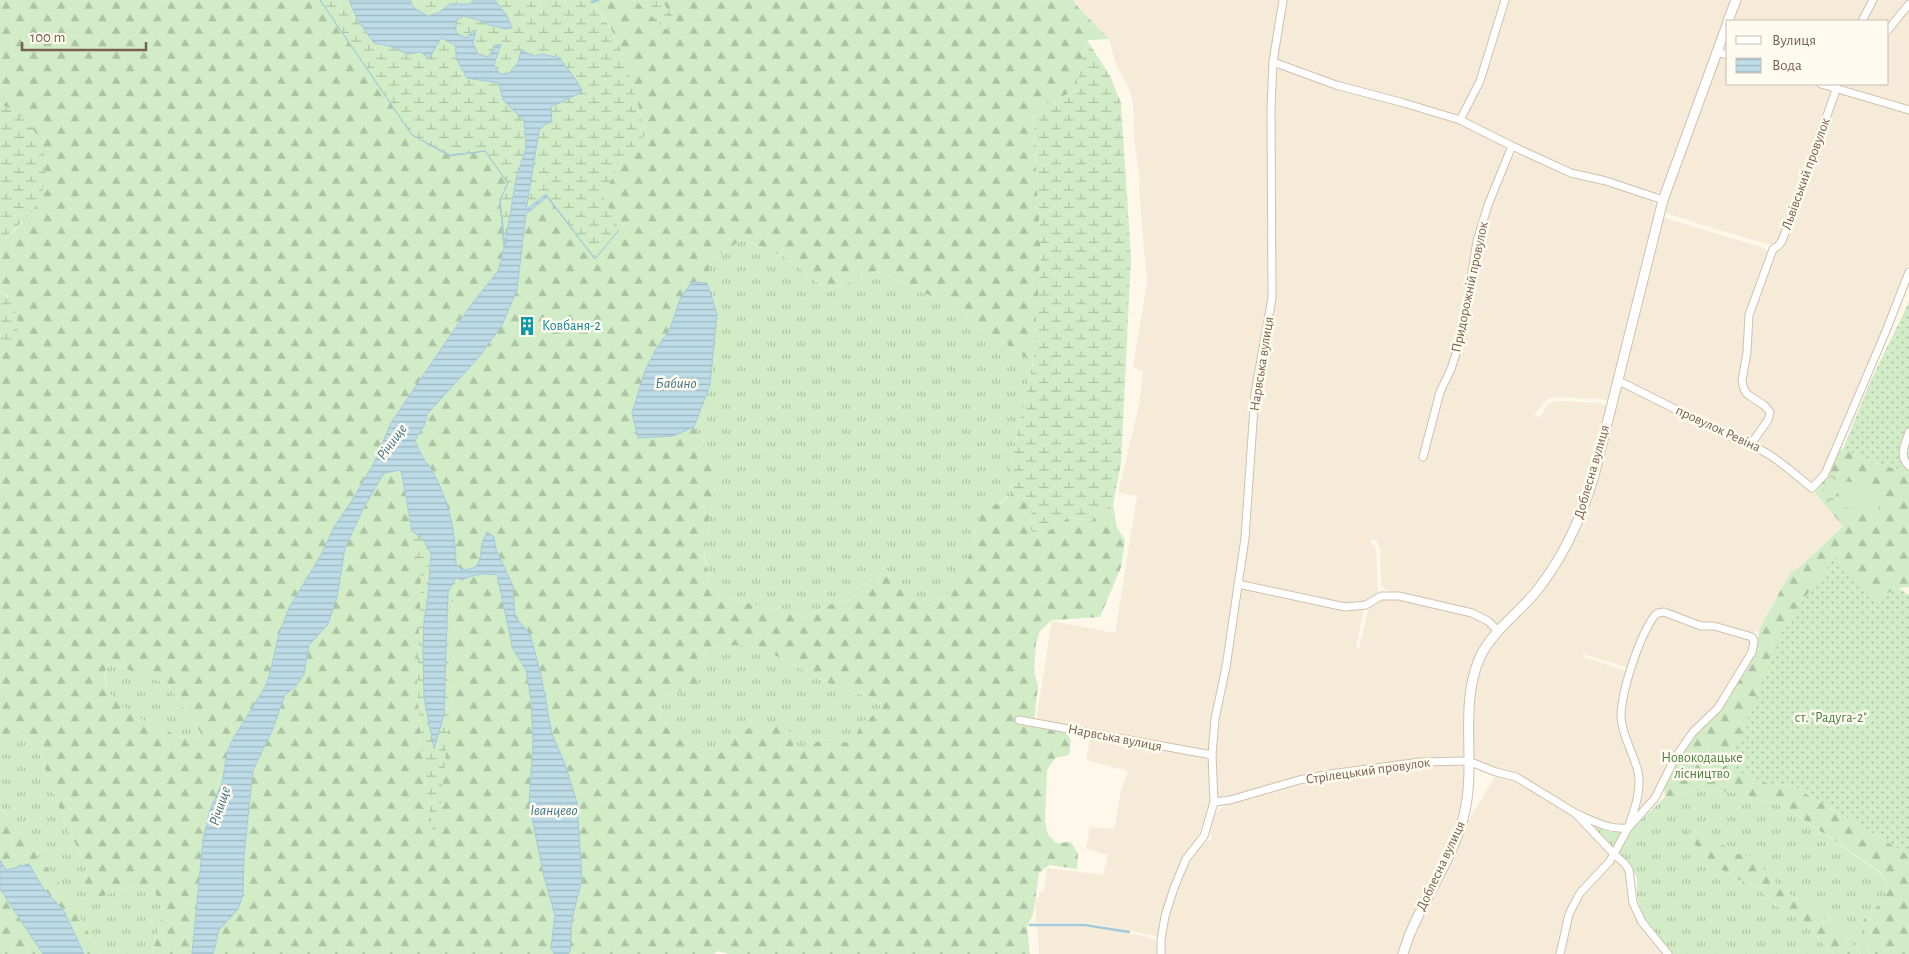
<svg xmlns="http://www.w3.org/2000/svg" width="1909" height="954" font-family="'Alegreya Sans',sans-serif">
<defs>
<pattern id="grass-tufts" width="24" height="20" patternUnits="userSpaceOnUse" patternTransform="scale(1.25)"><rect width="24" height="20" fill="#d1ecc7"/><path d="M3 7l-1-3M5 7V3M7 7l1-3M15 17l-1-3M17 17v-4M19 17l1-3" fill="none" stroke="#aec3a4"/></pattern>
<pattern id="forest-firs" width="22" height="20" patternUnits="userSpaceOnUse" patternTransform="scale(1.25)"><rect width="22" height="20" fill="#d1ecc7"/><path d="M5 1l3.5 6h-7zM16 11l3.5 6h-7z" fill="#aec3a4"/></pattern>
<pattern id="wetland-marsh" width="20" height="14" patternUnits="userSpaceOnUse" patternTransform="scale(1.25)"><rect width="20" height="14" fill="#d1ecc7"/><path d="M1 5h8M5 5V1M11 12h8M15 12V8" fill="none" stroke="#aec3a4"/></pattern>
<pattern id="park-crowns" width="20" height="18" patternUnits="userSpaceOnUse" patternTransform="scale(1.25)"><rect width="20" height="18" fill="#d1ecc7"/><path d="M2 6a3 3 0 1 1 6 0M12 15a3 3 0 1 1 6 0" fill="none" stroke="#aec3a4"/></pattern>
<pattern id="garden-dots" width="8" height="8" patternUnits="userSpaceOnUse" patternTransform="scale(1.25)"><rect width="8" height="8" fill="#d1ecc7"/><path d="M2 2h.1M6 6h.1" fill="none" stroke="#aec3a4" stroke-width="1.8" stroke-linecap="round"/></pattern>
<pattern id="water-rules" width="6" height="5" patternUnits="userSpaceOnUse" patternTransform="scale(1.25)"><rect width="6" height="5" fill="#bddce8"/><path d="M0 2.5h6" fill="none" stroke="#9eb6be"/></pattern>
</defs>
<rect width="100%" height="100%" fill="#fdf8ea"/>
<!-- residential -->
<g fill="#f5ebd8">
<path d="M 1074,0 L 1279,0 L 1275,31 L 1270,298 L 1242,537 L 1222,679 L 1209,751 L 1036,720 L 1052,621 L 1115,633 L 1137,496 L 1118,493 L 1139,405 L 1143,371 L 1133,367 L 1147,283 L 1140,202 L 1139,173 L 1134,140 L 1133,102 L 1129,89 L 1116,64 L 1109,39 L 1075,4 Z"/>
<path d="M 1286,0 L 1503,0 L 1479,81 L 1458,118 L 1335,83 L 1276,59 Z"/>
<path d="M 1507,0 L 1733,0 L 1663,191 L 1653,194 L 1571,171 L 1463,120 Z"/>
<path d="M 1740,0 L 1871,0 L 1861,21 L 1732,21 Z"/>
<path d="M 1874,0 L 1909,0 L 1909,1 L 1902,7 L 1888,27 L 1888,21 L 1864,21 Z"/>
<path d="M 1909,6 L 1909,107 L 1838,87 L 1837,84 L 1888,84 L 1888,32 Z"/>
<path d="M 1718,56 L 1728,57 L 1728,84 L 1817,84 L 1831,88 L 1832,95 L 1779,242 L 1773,245 L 1725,232 L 1663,212 Z"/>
<path d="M 1284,68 L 1460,123 L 1508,147 L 1486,205 L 1460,331 L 1419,460 L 1426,461 L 1430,438 L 1443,392 L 1465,332 L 1485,220 L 1507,161 L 1518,153 L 1570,175 L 1615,186 L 1650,200 L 1658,206 L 1609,400 L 1558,397 L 1547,399 L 1534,415 L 1540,418 L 1547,405 L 1556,401 L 1601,403 L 1608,406 L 1591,475 L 1580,510 L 1550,568 L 1521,603 L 1500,625 L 1388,591 L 1381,586 L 1380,549 L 1376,540 L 1371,540 L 1371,542 L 1376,548 L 1378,598 L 1367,603 L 1349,606 L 1242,582 L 1250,531 L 1255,428 L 1259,394 L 1272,324 L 1275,292 L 1276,228 L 1274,92 L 1276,69 Z"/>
<path d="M 1840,93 L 1909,112 L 1909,269 L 1826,469 L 1814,485 L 1789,465 L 1755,442 L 1772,414 L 1748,392 L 1743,382 L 1751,315 L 1774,255 L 1784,241 L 1792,223 L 1836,97 Z"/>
<path d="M 1662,217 L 1761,247 L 1767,251 L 1767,262 L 1756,289 L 1740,383 L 1768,413 L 1766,419 L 1752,440 L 1747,441 L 1737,438 L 1621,379 Z"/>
<path d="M 1620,384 L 1768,454 L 1809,487 L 1843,525 L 1801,566 L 1790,573 L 1759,630 L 1748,635 L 1699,624 L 1656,609 L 1629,668 L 1583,654 L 1582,656 L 1628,672 L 1619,716 L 1629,758 L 1638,777 L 1630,824 L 1612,827 L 1581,812 L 1518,775 L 1501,771 L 1472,758 L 1473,700 L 1476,678 L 1483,660 L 1489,647 L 1573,542 Z"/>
<path d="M 1240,587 L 1364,607 L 1356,648 L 1359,649 L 1369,605 L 1384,598 L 1392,597 L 1467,613 L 1489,624 L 1493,634 L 1476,658 L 1465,756 L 1459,759 L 1345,770 L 1223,799 L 1218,796 L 1215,792 L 1214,756 L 1217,724 Z"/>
<path d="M 1663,614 L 1751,640 L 1752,644 L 1730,688 L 1651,798 L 1636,814 L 1643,781 L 1629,744 L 1623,717 L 1632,671 L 1653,620 Z"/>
<path d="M 1091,735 L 1199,755 L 1207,759 L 1211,767 L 1211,805 L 1195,843 L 1183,860 L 1160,937 L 1090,923 L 1036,923 L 1035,897 L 1039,898 L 1039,892 L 1044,891 L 1047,868 L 1103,875 L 1108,855 L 1086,849 L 1090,827 L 1114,829 L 1121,791 L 1128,771 L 1086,760 Z"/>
<path d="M 1421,764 L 1465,764 L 1464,794 L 1461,818 L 1401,954 L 1164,954 L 1164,940 L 1171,901 L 1188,861 L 1201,843 L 1211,840 L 1210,824 L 1217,811 L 1229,802 L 1329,776 Z"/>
<path d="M 1496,775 L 1516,780 L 1572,813 L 1608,852 L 1609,861 L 1578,892 L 1558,954 L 1407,954 L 1413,936 L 1465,826 Z"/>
<path d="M 1614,860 L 1622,863 L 1627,871 L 1629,896 L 1665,954 L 1562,954 L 1573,910 L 1580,896 Z"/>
<path d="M 1037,925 L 1089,926 L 1142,936 L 1159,941 L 1158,954 L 1039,954 Z"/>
</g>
<!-- grass -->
<g fill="url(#grass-tufts)">
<path d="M 743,239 L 789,259 L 828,291 L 876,271 L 964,311 L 980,329 L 1005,343 L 1033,363 L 1011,463 L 1013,493 L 978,519 L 972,547 L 956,588 L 932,605 C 909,602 903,592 888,574 L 854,588 L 845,600 L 831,604 L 804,617 L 719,596 L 710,584 L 704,553 L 710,513 L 716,487 L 716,459 L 706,448 L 694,427 L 710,385 L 717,314 L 707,283 L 711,260 Z"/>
<path d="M 742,645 L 761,648 L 834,686 L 872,698 L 881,704 L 879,712 L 861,723 L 853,743 L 821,740 L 802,750 L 793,746 L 743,730 C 732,739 723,747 709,749 C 705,750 702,748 698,747 C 675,741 656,722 659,697 L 689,689 L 702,656 L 708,647 Z"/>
<path d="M 109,663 L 167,684 L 201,733 C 197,736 192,739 187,738 C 172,737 126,713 116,702 C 106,690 102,676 109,663 Z"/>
<path d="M 15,732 L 24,736 L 39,752 L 66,826 L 87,865 L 84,886 L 98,898 L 135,884 L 145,884 L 154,890 L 163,910 L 152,954 L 100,954 L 66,892 L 0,806 L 0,737 Z"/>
<path d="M 1699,790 L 1731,792 L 1782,805 L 1879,872 L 1888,884 L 1885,899 L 1863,920 L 1870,946 L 1868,954 L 1861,954 L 1835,924 L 1821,917 L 1814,907 L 1807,902 L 1799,900 L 1781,888 L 1763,869 L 1737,854 L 1732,848 L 1720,844 L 1701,833 L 1685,833 L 1715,865 L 1732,877 L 1756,886 L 1776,906 L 1794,915 L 1803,922 L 1833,954 L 1671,954 L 1642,916 L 1637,897 L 1637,878 L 1628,861 L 1611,848 L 1594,830 L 1597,826 L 1611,832 L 1630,831 L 1665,797 Z"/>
</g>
<!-- forest -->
<g fill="url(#forest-firs)" fill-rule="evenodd">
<path d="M 0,0 L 320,0 L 412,135 L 450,156 L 485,151 L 508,183 L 500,200 L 504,249 L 498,271 L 468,309 L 391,423 L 374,463 L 351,502 L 334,527 L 321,555 L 290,606 L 279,634 L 270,673 L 265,687 L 233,739 L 227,753 L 222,783 L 210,810 L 203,840 L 192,954 L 152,954 L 163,910 L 154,890 L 145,884 L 135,884 L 98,898 L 88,896 L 84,886 L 87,865 L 66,826 L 39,752 L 24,736 L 15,732 L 0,737 L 0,355 L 6,352 L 8,296 L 0,290 L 0,247 L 4,241 L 23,222 L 11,109 L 0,104 ZM 109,663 L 167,684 L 201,733 C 198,735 194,738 191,738 C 182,740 170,732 162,729 C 139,719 90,694 109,663 Z"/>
<path d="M 591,0 L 1074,0 L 1075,4 L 1109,39 L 1087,40 L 1075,92 L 1048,101 L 1033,116 L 1041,252 L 1033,363 L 1005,343 L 980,329 L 964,311 L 876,271 L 828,291 L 789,259 L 743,239 L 711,260 L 707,283 L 692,282 L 681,297 L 669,331 L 656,349 L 645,371 L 632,413 L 673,436 L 694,427 L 706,448 L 716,459 L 716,487 L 710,513 L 704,556 L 710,584 L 719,596 L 804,617 L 831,604 L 845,600 L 854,588 L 888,574 C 903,592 909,602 932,605 L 956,588 L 972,547 L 978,519 L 986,506 L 1000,504 L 1013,493 L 1032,499 L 1031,530 L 1038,538 L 1069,517 L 1091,521 L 1113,504 L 1117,528 L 1125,540 L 1121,567 L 1100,617 L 1052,620 L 1040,631 L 1036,643 L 1034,672 L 1038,685 L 1034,721 L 1065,728 L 1071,741 L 1069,755 L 1055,758 L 1047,770 L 1045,819 L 1047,833 L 1056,843 L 1071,842 L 1078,854 L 1077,869 L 1049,865 L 1039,873 L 1033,914 L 1027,927 L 1030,954 L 729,954 L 718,951 L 714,954 L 567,954 L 570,951 L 572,919 L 582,879 L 577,803 L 565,764 L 552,734 L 541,675 L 530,634 L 514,617 L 513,586 L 496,549 L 494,537 L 486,532 C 485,536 483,540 482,545 C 479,561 483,569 462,570 L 456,564 L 456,551 L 428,462 L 417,449 L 415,440 L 424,426 L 428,413 L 479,357 L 502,325 L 517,290 L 526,214 L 547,197 L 595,259 L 603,195 L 621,162 L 646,134 L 626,60 L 609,25 ZM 742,645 L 761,648 L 834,686 L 872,698 L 881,704 L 879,712 L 861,723 L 853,743 L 821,740 L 801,750 L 793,746 L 793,735 C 790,732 787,729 784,727 C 772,723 753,725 742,731 C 729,738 728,746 709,749 C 705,750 701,748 698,747 C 675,741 656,722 659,697 L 689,689 L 698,684 L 705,666 L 702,656 L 708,647 Z"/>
<path d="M 1843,449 L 1876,463 L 1909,473 L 1909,587 L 1898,588 L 1877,599 L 1869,596 L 1836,557 L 1771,785 L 1793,786 L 1909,855 L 1909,954 L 1868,954 L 1870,946 L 1863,920 L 1885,899 L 1888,884 L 1879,871 L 1782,805 L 1731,792 L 1699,790 L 1665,797 L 1664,786 L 1676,760 L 1695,733 L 1721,708 L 1757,643 L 1759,630 L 1790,573 L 1801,566 L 1843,526 L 1815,493 L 1836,451 Z"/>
<path d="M 402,470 L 421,581 L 417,689 L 425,781 L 436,849 L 452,609 L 456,578 L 463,580 C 474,574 484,573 497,575 L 513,648 L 526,670 L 531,700 L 533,742 L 529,803 L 544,877 L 555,915 L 551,948 L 554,954 L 213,954 L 219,930 L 229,919 L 244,881 L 244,855 L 253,770 L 272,731 L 285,695 L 296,686 L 304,674 L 309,645 L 328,624 L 337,597 L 345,548 L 363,509 L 384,472 Z"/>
<path d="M 0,806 L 66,892 L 100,954 L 84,954 L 64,911 L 43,888 L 29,864 L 5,870 L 0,860 Z"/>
<path d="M 1684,833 L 1701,833 L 1720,844 L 1732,848 L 1737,854 L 1748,855 L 1765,866 L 1763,869 L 1781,888 L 1799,900 L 1807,902 L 1815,907 L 1821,917 L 1835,924 L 1861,954 L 1833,954 L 1803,922 L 1794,915 L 1776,906 L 1756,886 L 1732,877 L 1715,865 Z"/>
<path d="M 0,889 L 43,954 L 0,954 Z"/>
</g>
<!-- wetland -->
<g fill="url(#wetland-marsh)">
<path d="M 320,0 L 349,0 L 358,21 L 374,43 L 389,46 L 408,54 L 421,52 L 441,38 L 455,45 L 457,60 L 499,83 L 503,100 L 524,121 L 526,148 L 516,179 L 505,249 L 500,200 L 508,183 L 485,151 L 450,155 L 412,135 Z"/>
<path d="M 410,0 L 473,0 L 470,4 L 450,4 L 438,13 L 428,16 L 414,8 Z"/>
<path d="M 495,0 L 591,0 L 609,26 L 626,60 L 646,134 L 621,162 L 603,195 L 619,230 L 595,259 L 546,195 L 525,211 L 539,131 L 544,125 L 551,107 L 581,92 C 578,79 567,70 560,58 L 542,54 L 534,56 L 521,50 L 518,63 L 508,74 L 500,74 L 494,65 L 497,59 L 496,45 L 488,58 L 478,54 L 473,43 L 456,33 L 456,20 L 464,16 L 482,21 L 489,25 L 504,29 L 512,28 L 507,16 Z"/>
<path d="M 635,0 L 661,0 L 673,16 L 673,32 L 664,28 Z"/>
<path d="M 1087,40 L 1110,76 L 1121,103 L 1131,257 L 1121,464 L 1113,504 L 1091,521 L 1069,517 L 1038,538 L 1031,530 L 1032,499 L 1013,493 L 1011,463 L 1033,363 L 1041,252 L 1033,115 L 1048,101 L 1075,92 Z"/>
<path d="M 0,104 C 30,116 47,141 45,173 C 44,182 44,191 40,200 C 30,218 10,230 0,247 Z"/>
<path d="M 0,290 C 20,307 28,341 0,355 Z"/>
<path d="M 412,531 L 422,538 L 431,553 L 428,597 L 424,620 L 424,697 L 445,670 L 448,592 L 456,578 L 452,609 L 450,713 L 436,852 L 425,781 L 417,689 L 421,581 Z"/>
</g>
<!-- park -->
<path fill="url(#park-crowns)" d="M 1833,472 L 1846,476 L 1831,505 L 1826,501 L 1821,492 Z"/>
<!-- garden -->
<g fill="url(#garden-dots)">
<path d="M 1909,302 L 1909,473 L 1876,463 L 1843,449 L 1871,380 Z"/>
<path d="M 1836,556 L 1870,596 L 1877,599 L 1898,588 L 1909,595 L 1909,855 L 1793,786 L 1771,785 L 1728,767 L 1785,624 Z"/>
</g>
<!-- pitch -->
<path fill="#d1ecc7" d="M 1845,481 L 1883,489 L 1877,514 L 1840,507 Z"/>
<!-- water -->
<g fill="url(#water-rules)" stroke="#a3cada">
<path d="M 320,0 L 412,135 L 450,155 L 485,151 L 508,183 L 500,200 L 505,245 L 516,179 L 526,148 L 524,121 L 503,100 L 499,83 L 467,78 L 457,60 L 455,45 L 441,38 L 429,59 L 421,52 L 408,54 L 389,46 L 374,43 L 358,21 L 349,0 L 410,0 L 414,8 L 428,16 L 438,13 L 450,4 L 470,4 L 473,0 L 495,0 L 507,16 L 512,28 L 505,29 L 489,25 L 482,21 L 464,16 L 456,20 L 456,33 L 467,38 L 472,31 L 476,30 L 473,43 L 478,54 L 488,57 L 496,45 L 501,44 L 494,65 L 500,74 L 508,74 L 518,63 L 521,50 L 534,56 L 542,54 L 560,58 C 567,70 578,79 582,92 L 551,107 L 552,122 L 544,125 L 539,131 L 526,210 L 546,194 L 595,259 L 619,230 L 595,259 L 547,197 L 526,214 L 517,290 L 502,325 L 479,357 L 428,413 L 424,426 L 415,440 C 418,453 428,462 434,474 C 450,505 455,530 456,564 L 462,570 C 483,569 479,560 482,544 C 483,540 485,536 487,532 L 494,537 L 496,549 L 513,586 L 515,617 L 530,634 L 541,675 L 552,734 L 565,764 L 577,803 L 582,879 L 572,919 L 570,952 L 567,954 L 554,954 L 551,948 L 555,915 L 544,877 L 529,803 L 533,742 L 531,700 L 526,670 L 513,649 L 497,575 C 484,573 474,574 462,580 L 456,578 L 448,592 L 444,715 L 434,749 L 424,697 L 423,648 L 424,620 L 428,597 L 431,553 L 422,538 L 412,531 L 401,470 L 384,473 L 363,509 L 345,548 L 337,597 L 328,624 L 309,645 L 304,674 L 296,686 L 285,695 L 272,731 L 253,770 L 244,855 L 243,895 L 238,909 L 219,930 L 213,954 L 192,954 L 203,840 L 210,810 L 222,783 L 227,753 L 233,739 L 265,687 L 270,673 L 279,634 L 290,606 L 321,555 L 334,527 L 351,502 L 374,463 L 391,423 L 468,309 L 498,271 L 504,249 L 500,200 L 508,183 L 485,151 L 450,156 L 412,135 Z"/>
<path d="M 692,282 L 707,283 L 717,314 L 710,385 L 694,427 L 673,436 L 638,438 L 632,413 L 645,371 L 656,349 L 669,331 L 681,297 Z"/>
<path d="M 0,860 L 6,870 L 29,864 L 43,888 L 64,911 L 84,954 L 43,954 L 0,889 Z"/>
</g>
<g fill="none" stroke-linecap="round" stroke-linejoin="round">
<!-- stream -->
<g stroke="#a3cada" stroke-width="2.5">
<path d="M 592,2 L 598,0"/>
<path d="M 1030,925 L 1085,925 L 1129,932"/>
</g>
<!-- minor casing -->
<g stroke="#d0c1ae" stroke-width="9">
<g id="minor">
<path d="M 1862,21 L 1873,0"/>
<path d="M 1888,30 L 1909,4"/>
<path d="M 1716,52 L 1728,55"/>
<path d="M 1273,62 L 1336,85 L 1404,103 L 1460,120 L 1512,146 L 1571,173 L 1606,181 L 1663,200"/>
<path d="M 1821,84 L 1909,110"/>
<path d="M 1460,120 L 1480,81 L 1505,0"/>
<path d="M 1617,380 L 1735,439 C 1768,449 1786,467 1812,488 L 1825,474 L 1886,331 L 1909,272"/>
<path d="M 1909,432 C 1905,446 1898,455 1909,466"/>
<path d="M 1751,444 L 1768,420 L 1770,412 L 1765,406 L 1747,394 L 1744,389 L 1742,381 L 1747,352 L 1749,315 L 1773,249 L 1778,246 L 1782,241 L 1835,93 L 1836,84"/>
<path d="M 1423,457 L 1440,392 L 1451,369 L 1462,335 L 1477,241 L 1488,205 L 1512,146"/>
<path d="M 1238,584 L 1345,607 L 1366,605 L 1381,596 L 1399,596 L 1472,613 L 1488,621 L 1498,631"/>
<path d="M 1019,720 L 1212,755"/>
<path d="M 1214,802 L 1230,800 L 1299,780 L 1330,774 L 1420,762 L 1468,761 L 1496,772 L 1516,777 L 1575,813 L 1614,854 L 1625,864 L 1629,870 L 1633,903 L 1642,922 L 1668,954"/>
<path d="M 1161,954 L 1161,940 L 1165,916 L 1174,888 L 1186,859 L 1204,836 L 1214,802 L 1212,755 L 1215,719 L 1226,667 L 1245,538 L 1255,393 L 1272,298 L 1271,109 L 1273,62 L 1283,0"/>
<path d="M 1560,954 L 1569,914 L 1580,893 L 1610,861 L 1628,828 L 1655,798 L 1675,758 L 1693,732 L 1718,708 L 1752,652 L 1754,641 L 1752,637 L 1714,626 L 1701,626 L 1664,612 L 1658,613 L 1655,615 C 1640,635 1621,691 1621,717 C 1622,737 1634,753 1638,772 C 1642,790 1634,811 1628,828 C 1608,830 1593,821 1575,813"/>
</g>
</g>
<!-- tertiary casing -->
<g stroke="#d0c1ae" stroke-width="11">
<g id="tertiary">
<path d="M 1728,21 L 1736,0"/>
<path d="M 1403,954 C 1417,905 1452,864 1464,815 C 1477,763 1458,707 1480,657 C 1492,632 1516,615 1534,594 C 1563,559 1581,519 1594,476 L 1663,200 L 1728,22"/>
</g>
</g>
<!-- minor -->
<use href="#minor" stroke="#fff" stroke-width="7"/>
<!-- tertiary -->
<use href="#tertiary" stroke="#fff" stroke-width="9"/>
</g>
<!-- icons -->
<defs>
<g id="building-bare" transform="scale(1.5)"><path d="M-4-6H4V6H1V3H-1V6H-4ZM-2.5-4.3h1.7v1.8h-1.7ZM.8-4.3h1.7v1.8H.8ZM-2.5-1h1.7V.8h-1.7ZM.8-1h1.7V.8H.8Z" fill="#0f9aa8" stroke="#fffbf1" stroke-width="2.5" paint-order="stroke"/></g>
</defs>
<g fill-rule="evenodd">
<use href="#building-bare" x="527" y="326"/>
</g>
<g text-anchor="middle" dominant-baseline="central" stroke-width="5" stroke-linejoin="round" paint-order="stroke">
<!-- street labels -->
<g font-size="14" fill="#79624c" stroke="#fffbf1">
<text transform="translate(1806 174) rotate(-70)">Львівський провулок</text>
<text transform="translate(1470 287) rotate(-78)">Придорожній провулок</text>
<text transform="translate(1262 364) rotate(-81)">Нарвська вулиця</text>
<text transform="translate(1718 429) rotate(25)">провулок Ревіна</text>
<text transform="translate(1592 472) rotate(-74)">Доблесна вулиця</text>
<text transform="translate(1115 738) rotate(11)">Нарвська вулиця</text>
<text transform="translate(1368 771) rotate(-8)">Стрілецький провулок</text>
<text transform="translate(1441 866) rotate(-65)">Доблесна вулиця</text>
</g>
<!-- culture labels -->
<g font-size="14" fill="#0d838f" stroke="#fffbf1" text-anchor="start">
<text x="542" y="326">Ковбаня-2</text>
</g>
<!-- park labels -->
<g font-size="14" fill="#4d7f43" stroke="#fffbf1">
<text x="1831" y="718">ст. "Радуга-2"</text>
<text x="1702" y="758">Новокодацьке<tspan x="1702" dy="16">лісництво</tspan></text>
</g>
<!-- water labels -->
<g font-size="15" font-style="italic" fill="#45778c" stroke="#fffbf1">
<text x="676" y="383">Бабино</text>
<text transform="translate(392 442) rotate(-54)">Річище</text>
<text transform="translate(220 806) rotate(-72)">Річище</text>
<text x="554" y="810">Іванцево</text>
</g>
</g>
<!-- legend -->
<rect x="1726" y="20" width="162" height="65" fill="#fffbf1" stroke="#c9beaf"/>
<rect x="1736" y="36" width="25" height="8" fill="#ffffff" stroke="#c9beaf"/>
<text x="1772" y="45" font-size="15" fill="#79624c">Вулиця</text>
<rect x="1736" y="58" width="25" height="15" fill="url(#water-rules)" stroke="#c9beaf"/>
<text x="1772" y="70" font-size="15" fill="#79624c">Вода</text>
<!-- scale -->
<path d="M22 42v8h124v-8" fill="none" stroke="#79624c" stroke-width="2.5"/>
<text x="30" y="42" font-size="15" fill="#79624c" stroke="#fffbf1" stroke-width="4" paint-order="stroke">100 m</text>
</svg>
